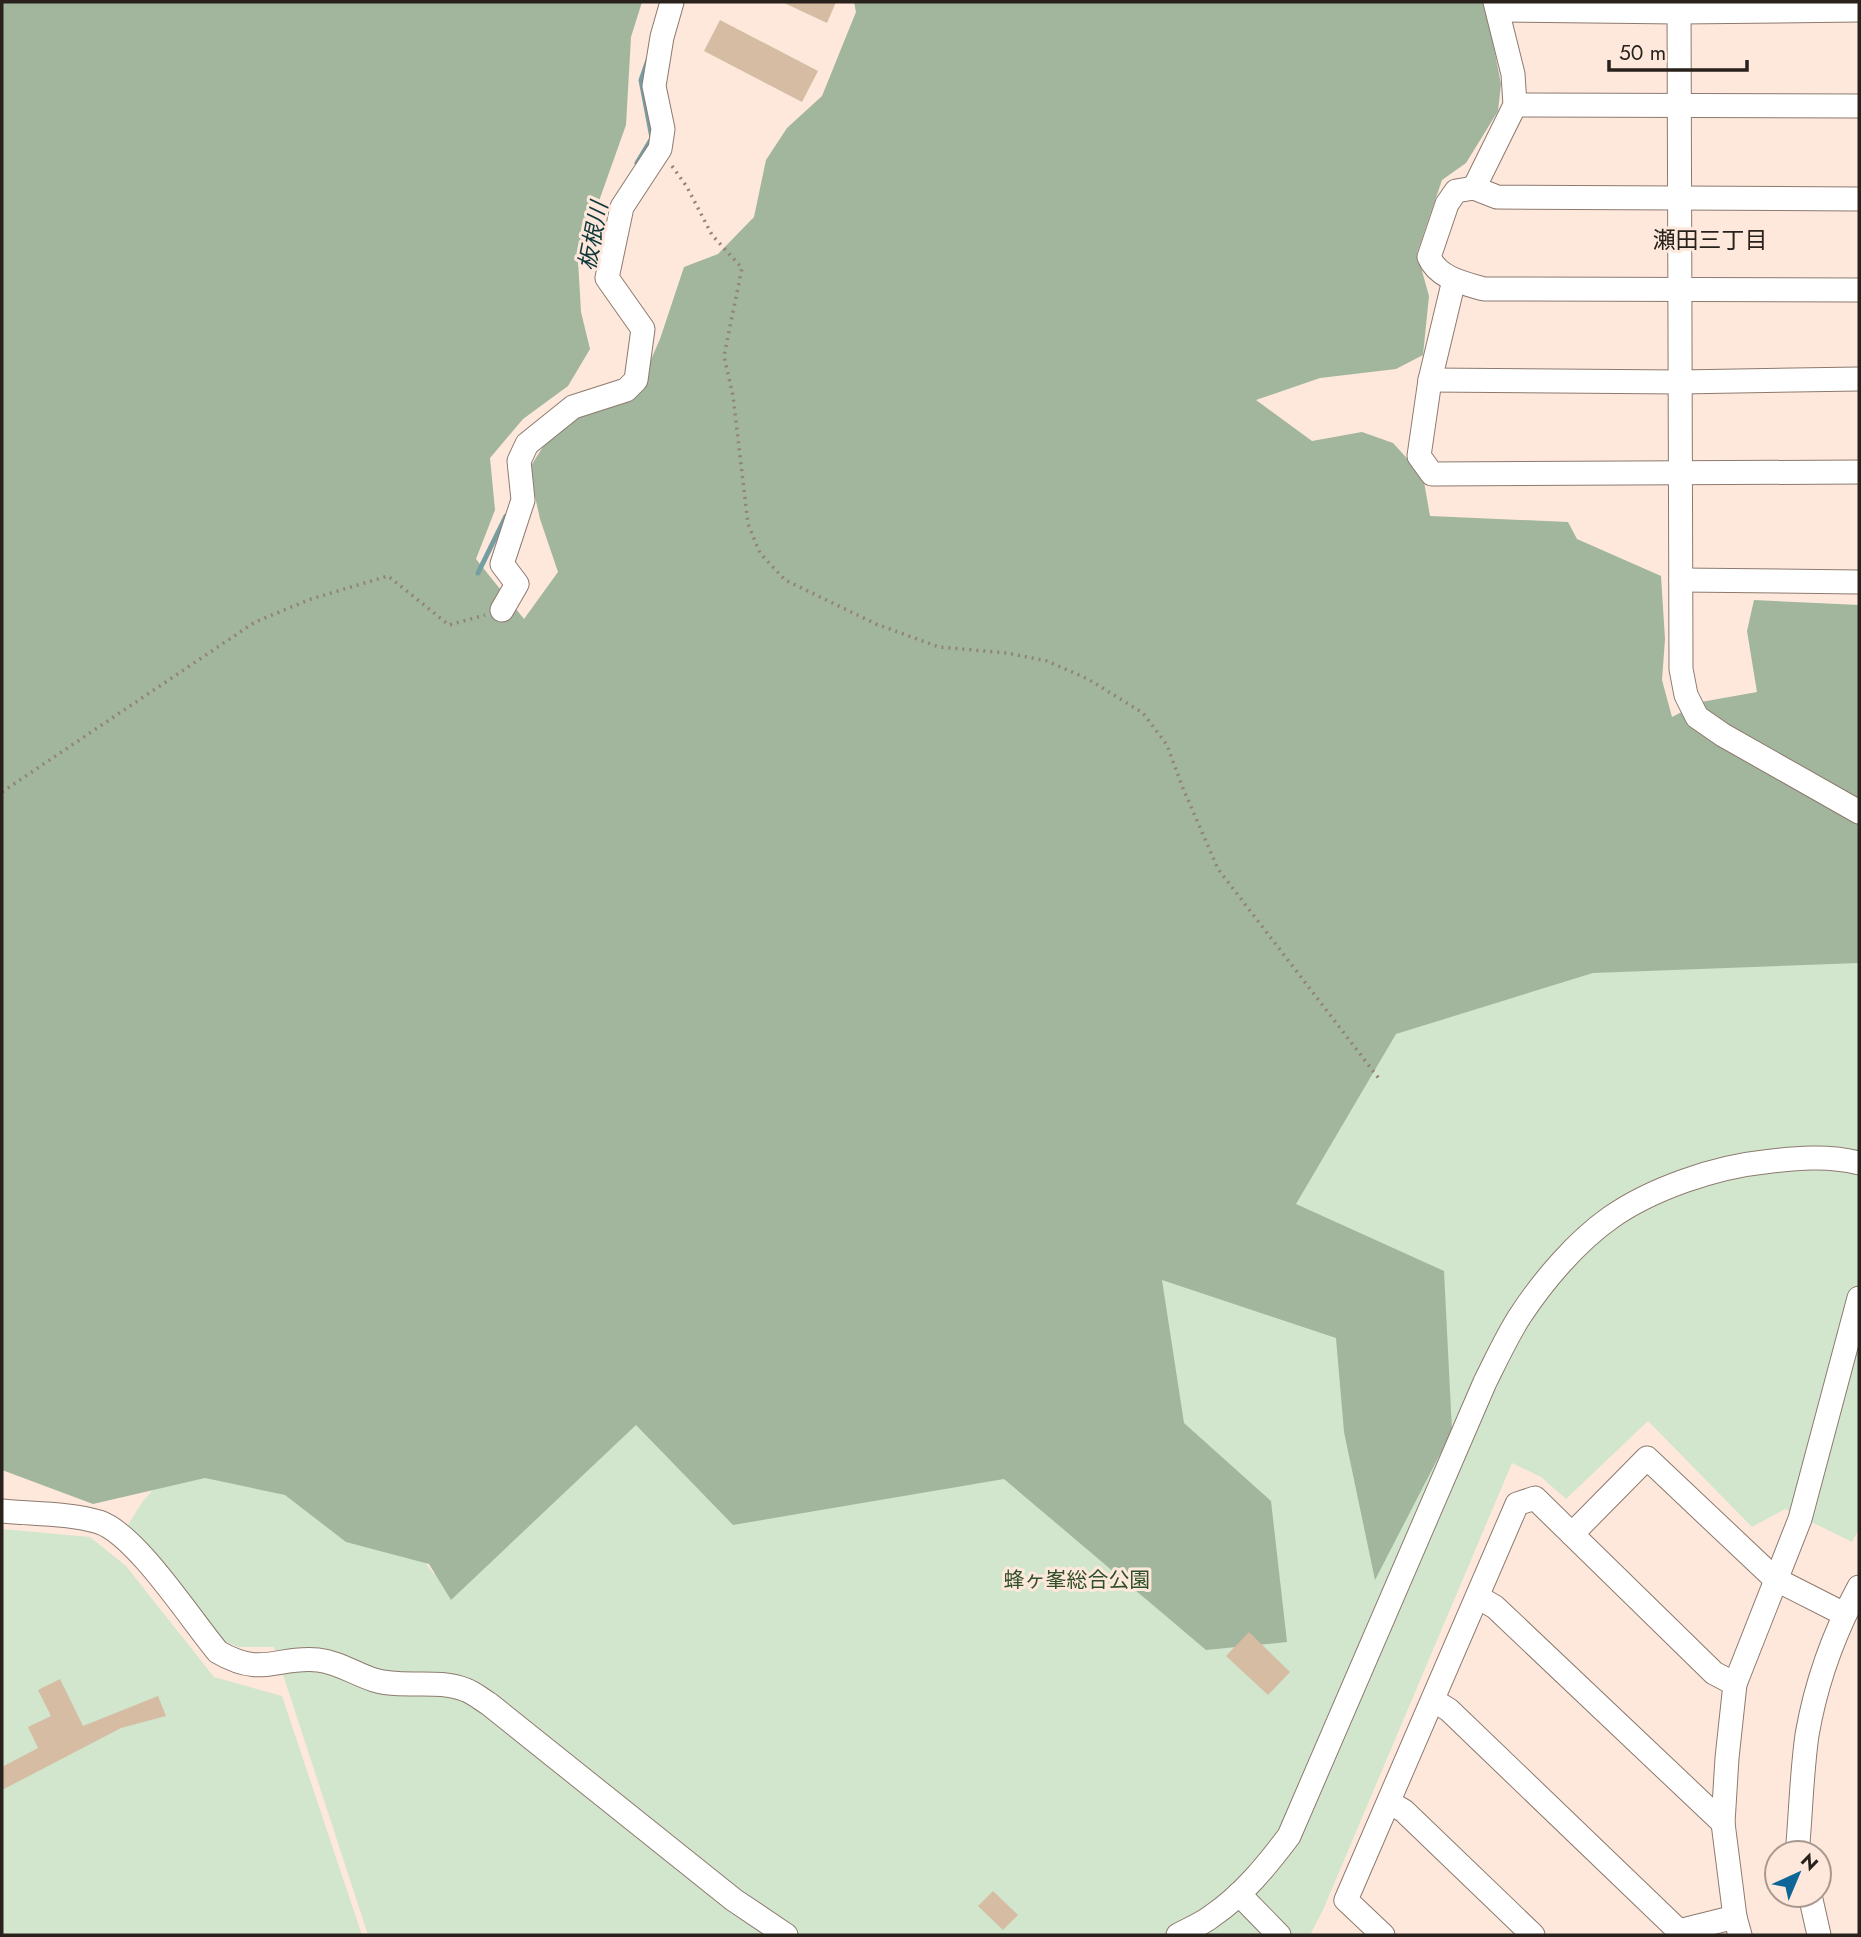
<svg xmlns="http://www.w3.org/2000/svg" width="1861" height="1937" font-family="Jost,'Noto Sans JP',sans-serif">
<rect width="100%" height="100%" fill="#fde8db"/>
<!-- green -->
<g fill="#d2e6ce">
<path d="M 1859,916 L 1859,1529 L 1852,1542 L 1785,1509 L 1752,1527 L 1648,1421 L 1566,1499 L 1541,1477 L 1512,1463 L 1323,1910 L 1310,1935 L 368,1935 L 274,1647 L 238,1647 L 224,1641 L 128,1525 L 143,1501 L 177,1463 L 286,1480 L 410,1542 L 434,1574 L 542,1462 L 1376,995 Z"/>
<path d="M 2,1529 L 90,1537 L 126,1566 L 214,1677 L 282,1696 L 362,1935 L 2,1935 Z"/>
</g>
<!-- forest -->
<path fill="#a1b69c" d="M 2,2 L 642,2 L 631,37 L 626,125 L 578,260 L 581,312 L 590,349 L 568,386 L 523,419 L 490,458 L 495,510 L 476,559 L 524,619 L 558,572 L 540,519 L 529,469 L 549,437 L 571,415 L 635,396 L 660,339 L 684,267 L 718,254 L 754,217 L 766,160 L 787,128 L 822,96 L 856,12 L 854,2 L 1485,2 L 1501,84 L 1498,111 L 1466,163 L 1442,180 L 1417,253 L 1429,296 L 1423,355 L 1396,369 L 1320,378 L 1256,400 L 1312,441 L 1362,432 L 1393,443 L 1423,476 L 1430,516 L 1568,522 L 1577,539 L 1661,576 L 1665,639 L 1662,680 L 1672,717 L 1701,702 L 1757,692 L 1747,631 L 1754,600 L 1859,605 L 1859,963 L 1593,973 L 1396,1034 L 1296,1204 L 1444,1271 L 1452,1431 L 1375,1580 L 1344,1432 L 1336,1338 L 1162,1280 L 1184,1423 L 1271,1501 L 1287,1642 L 1206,1650 L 1004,1479 L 733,1525 L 636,1425 L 451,1600 L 429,1564 L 346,1542 L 285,1495 L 205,1478 L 93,1504 L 2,1470 Z"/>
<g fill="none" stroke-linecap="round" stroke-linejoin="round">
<!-- stream -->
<g stroke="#769ea2" stroke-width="5">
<path d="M 637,163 L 652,138 L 641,80 L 648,60"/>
<path d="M 478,573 L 506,516"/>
</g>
</g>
<!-- building -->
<g fill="#d5bca3">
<path d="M 782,2 L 836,2 L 827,23 Z"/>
<path d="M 720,20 L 818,71 L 802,102 L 704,51 Z"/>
<path d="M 1249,1632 L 1290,1672 L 1268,1695 L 1226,1656 Z"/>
<path d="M 60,1679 L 83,1726 L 158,1696 L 166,1716 L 121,1728 L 2,1790 L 2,1767 L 38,1748 L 28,1727 L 51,1716 L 38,1690 Z"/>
<path d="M 993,1891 L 1018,1915 L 1003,1930 L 978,1906 Z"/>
</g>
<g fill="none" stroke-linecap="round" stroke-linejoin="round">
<!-- minor casing -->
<g stroke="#8d7a6e" stroke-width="25">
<g id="minor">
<path d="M 1679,2 L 1681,669 L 1686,695 L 1697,717 L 1723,735 L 1859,812"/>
<path d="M 1498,10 L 1679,12 L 1859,10"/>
<path d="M 1515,105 L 1859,106"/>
<path d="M 1474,188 L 1515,105 L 1513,74 L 1495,2"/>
<path d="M 1859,199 L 1497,197 L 1474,188 L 1456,191 L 1447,204 L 1429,257 C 1438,278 1463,283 1484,289 L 1859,290"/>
<path d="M 1454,280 L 1430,380 L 1419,456 L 1432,474 L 1859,472"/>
<path d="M 1430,380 L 1680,382 L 1859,379"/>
<path d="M 1681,580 L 1859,582"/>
<path d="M 502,610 L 517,584 L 502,564 L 523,500 L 519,461 L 527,444 L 573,407 L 626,390 L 636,380 L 643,329 L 607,278 L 622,207 L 660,149 L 663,129 L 654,86 L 662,37 L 672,2"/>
<path d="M 2,1511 C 33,1514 69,1513 99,1522 C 136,1534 191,1620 218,1652 C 263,1678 276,1656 318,1660 C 338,1662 355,1674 374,1680 C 404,1689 437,1678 466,1690 C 474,1693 481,1699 489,1704 L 734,1900 L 786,1935"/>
<path d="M 1572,1534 L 1647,1458 L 1775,1579 L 1844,1614"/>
<path d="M 1478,1597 L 1495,1607 L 1723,1823"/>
<path d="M 1433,1700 L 1449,1710 L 1679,1931 L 1735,1917"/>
<path d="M 1389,1802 L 1404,1811 L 1533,1935"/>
<path d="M 1800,1853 L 1798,1843 C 1801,1807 1802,1770 1807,1735 C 1816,1683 1834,1633 1859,1587"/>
<path d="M 1239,1894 L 1279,1935"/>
<path d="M 1810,1895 L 1819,1935"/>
<path d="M 1178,1935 C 1189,1929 1202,1924 1212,1916 C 1243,1895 1267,1865 1289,1836 L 1485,1382 C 1496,1360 1507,1336 1520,1316 C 1543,1281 1576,1242 1610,1218 C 1651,1189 1715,1167 1764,1162 C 1795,1158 1829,1155 1859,1163"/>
<path d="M 1383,1935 L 1346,1900 L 1517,1504 L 1535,1498 L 1714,1673 L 1735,1684"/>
<path d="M 1740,1935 L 1735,1917 L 1723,1823 L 1727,1758 L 1735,1684 L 1800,1519 L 1859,1298"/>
</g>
</g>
<!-- path -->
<g stroke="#91837a" stroke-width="3.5" stroke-dasharray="2 5" stroke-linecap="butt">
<path d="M 672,166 L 687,187 L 712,235 L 742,268 L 724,356 L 733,396 L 748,524 L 760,553 L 785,580 L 876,624 L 939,647 L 1007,653 L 1047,661 L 1088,679 L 1143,713 L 1167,745 L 1182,786 L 1218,869 L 1380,1080"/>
<path d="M 2,792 L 255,622 L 311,599 L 388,576 L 449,625 L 485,615"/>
</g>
<!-- minor -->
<use href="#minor" stroke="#fff" stroke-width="23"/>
</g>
<g text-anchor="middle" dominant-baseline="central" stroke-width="6" stroke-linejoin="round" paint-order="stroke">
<!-- park labels -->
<g font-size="21" fill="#305029" stroke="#fde8db">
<text x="1077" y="1580">蜂ヶ峯総合公園</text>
</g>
<!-- water labels -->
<g font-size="23" font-style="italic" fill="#11393d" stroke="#fde8db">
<text transform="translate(593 236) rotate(-79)">板根川</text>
</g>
<!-- neighbourhood labels -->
<g font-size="23" fill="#29211c" stroke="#fde8db">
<text x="1710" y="240">瀬田三丁目</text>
</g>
</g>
<!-- border -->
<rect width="1861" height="1937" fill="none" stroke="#29211c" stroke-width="7"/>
<!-- north arrow -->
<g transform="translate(1798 1874) rotate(44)"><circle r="33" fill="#fde8db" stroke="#a8988f" stroke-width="2"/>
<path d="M0-5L12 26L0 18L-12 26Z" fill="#0d6697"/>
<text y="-10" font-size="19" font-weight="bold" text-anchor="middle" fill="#29211c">N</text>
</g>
<!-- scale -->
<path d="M1609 60v10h138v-10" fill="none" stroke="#29211c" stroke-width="3.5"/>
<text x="1619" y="60" font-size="21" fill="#29211c" stroke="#fde8db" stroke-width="5" paint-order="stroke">50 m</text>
</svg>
